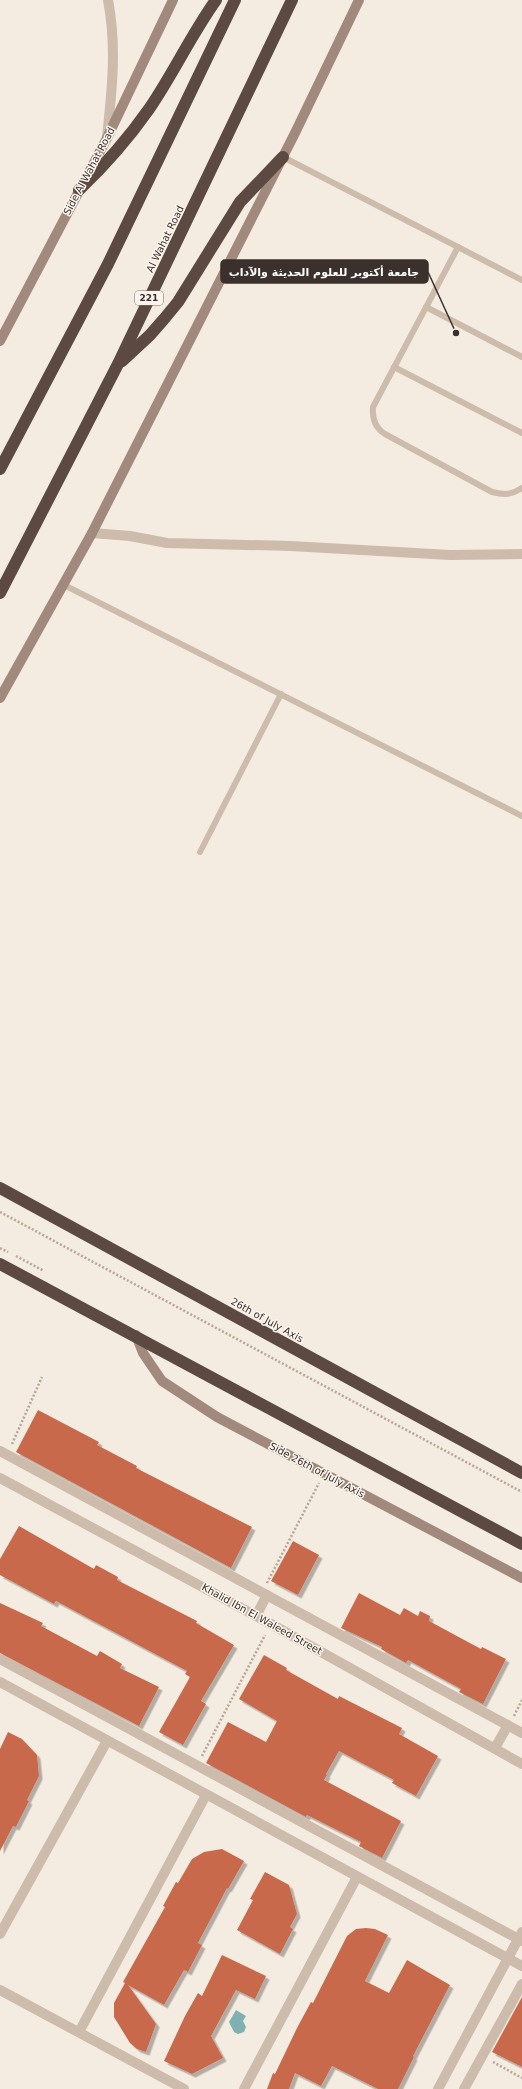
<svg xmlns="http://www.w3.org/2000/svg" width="522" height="2089" font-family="'DejaVu Sans',Vazirmatn,sans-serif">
<defs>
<filter id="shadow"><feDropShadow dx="3.5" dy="3.5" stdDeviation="0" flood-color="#0004"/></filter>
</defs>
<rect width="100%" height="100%" fill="#f4ebe1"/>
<!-- water -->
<path fill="#7fb0b2" d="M 236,2010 L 246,2016 L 243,2021 L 246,2027 L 244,2032 L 238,2034 L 234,2032 L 229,2022 Z"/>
<!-- building -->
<g fill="#c8694b" filter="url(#shadow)">
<path d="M 38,1410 L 99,1442 L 97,1445 L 137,1466 L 136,1468 L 252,1527 L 231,1568 L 16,1452 Z"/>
<path d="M 19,1526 L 94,1569 L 96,1565 L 118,1577 L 117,1580 L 197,1621 L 196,1623 L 234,1645 L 201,1701 L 206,1704 L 183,1745 L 159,1732 L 190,1677 L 185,1674 L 187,1671 L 56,1601 L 54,1604 L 0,1575 L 0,1559 Z"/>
<path d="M 293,1541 L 319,1555 L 298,1595 L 271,1581 Z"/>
<path d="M 359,1593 L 400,1615 L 404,1608 L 418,1616 L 420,1611 L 430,1616 L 429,1621 L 481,1649 L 482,1647 L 506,1659 L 483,1704 L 459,1692 L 461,1689 L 408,1660 L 406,1663 L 381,1649 L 382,1647 L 341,1628 Z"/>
<path d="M 0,1603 L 43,1623 L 41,1626 L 97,1656 L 100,1651 L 122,1664 L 120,1668 L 159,1687 L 139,1726 L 0,1653 Z"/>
<path d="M 264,1655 L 287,1668 L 286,1670 L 338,1699 L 339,1696 L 402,1728 L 399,1734 L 438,1756 L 416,1796 L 392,1783 L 394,1780 L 339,1751 L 326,1774 L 327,1775 L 324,1780 L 401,1821 L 382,1858 L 359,1846 L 361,1842 L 307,1815 L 306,1817 L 206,1763 L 228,1722 L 266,1742 L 277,1721 L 239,1699 Z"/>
<path d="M 8,1732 L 22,1739 L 37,1755 L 39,1776 L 27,1800 L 29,1801 L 16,1827 L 13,1826 L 0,1851 L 0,1749 Z"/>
<path d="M 222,1849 L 244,1861 L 228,1889 L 227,1888 L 198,1943 L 202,1945 L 188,1972 L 184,1970 L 164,2005 L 128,1985 L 156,2024 L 146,2052 L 137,2049 L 130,2043 L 114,2017 L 114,2003 L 125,1983 L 123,1982 L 165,1907 L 163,1906 L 176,1882 L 178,1883 L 192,1859 L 204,1852 Z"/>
<path d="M 265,1872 L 289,1885 L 297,1914 L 290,1927 L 293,1929 L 280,1954 L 237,1930 L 253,1900 L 250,1899 Z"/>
<path d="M 366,1928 L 375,1929 L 388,1935 L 365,1981 L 389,1993 L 407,1960 L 450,1985 L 413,2056 L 414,2057 L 398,2089 L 378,2089 L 332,2066 L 321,2086 L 295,2073 L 289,2089 L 267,2089 L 273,2073 L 275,2074 L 297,2028 L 311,2002 L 313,2003 L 347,1936 L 356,1929 Z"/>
<path d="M 222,1955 L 266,1976 L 255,1999 L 236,1990 L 211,2036 L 223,2058 L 192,2074 L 164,2061 L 185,2016 L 198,1993 L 202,1996 Z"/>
<path d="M 522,1997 L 522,2067 L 492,2052 Z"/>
</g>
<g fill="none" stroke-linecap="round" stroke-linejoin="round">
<!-- path -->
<g stroke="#b9a596" stroke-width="2.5" stroke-dasharray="2 2" stroke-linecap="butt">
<path d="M 0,1212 L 522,1492"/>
<path d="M 0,1248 L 8,1252"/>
<path d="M 16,1256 L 44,1271"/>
<path d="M 12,1444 L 42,1377"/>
<path d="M 267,1583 L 319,1483"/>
<path d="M 514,1716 L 522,1700"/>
<path d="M 202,1756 L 265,1635"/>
<path d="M 493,2062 L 522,2078"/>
</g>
<!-- lane -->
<g stroke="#cdbbac" stroke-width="6">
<path d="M 283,157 L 522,280"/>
<path d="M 458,247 L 373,407 C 372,419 375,428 385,434 L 492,492 C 504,495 512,495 522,488"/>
<path d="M 426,307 L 522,357"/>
<path d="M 394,367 L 522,433"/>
<path d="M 62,584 L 522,816"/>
<path d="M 200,852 L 281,694"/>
</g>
<!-- street -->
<g stroke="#cdbbac" stroke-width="10">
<path d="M 107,137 C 112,90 117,47 108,0"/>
<path d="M 92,533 L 130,536 L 167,543 L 291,546 L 450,555 L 522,554"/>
<path d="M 0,1451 L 522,1733"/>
<path d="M 0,1478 L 271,1624 L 522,1764"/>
<path d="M 256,1616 L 267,1595"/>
<path d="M 0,1659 L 522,1941"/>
<path d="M 0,1682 L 522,1966"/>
<path d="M 495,1748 L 508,1725"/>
<path d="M 0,1934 L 107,1741"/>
<path d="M 0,1990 L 184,2089"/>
<path d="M 79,2032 L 206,1795"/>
<path d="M 244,2089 L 357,1877"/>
<path d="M 438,2089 L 522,1932"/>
<path d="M 464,2089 L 522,1984"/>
</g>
<!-- secondary -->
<g stroke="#a18a7d" stroke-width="10">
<path d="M 0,341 L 106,140 L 173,0"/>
<path d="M 0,698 L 92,533 L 295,133 L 359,0"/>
<path d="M 136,1335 L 143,1353 L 162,1381 L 217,1417 L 522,1578"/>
</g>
<!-- highway -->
<g stroke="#5c4a42" stroke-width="12">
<path d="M 79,190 C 105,165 128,139 149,109 C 173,74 191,35 216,0"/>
<path d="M 122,361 L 150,335 L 164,319 L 178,302 L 240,202 L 283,157"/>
<path d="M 0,469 L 108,264 L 235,0"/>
<path d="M 0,593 L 118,364 L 292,0"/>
<path d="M 0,1188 L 522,1473"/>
<path d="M 0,1264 L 522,1544"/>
</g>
</g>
<g text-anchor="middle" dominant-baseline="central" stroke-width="3" stroke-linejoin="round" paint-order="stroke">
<!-- shield labels -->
<rect fill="#fbf5ee" stroke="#756b66" stroke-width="1" x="135" y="291" width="28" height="14" rx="3"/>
<g font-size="9" font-weight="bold" fill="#3b302b">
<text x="149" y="298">221</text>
</g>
<!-- street labels -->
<g font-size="10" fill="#3b302b" stroke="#fbf5ee">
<text transform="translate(89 171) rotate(-62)">Side Al Wahat Road</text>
<text transform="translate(165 239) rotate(-64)">Al Wahat Road</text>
<text transform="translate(267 1320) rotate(29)">26th of July Axis</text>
<text transform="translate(317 1470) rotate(28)">Side 26th of July Axis</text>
<text transform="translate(262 1619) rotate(29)">Khalid Ibn El Waleed Street</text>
</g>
</g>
<!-- callouts -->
<path fill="none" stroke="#3b302b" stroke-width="1.5" d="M456 333L428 272"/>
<circle fill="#3b302b" stroke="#fbf5ee" stroke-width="1.5" cx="456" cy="333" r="4"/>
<rect fill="#3b302b" stroke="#3b302b" stroke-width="1.5" x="221" y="260" width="207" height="23" rx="4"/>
<g font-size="11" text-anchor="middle" font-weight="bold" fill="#fff">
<text x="324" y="276">جامعة أكتوبر للعلوم الحديثة والآداب</text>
</g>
</svg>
